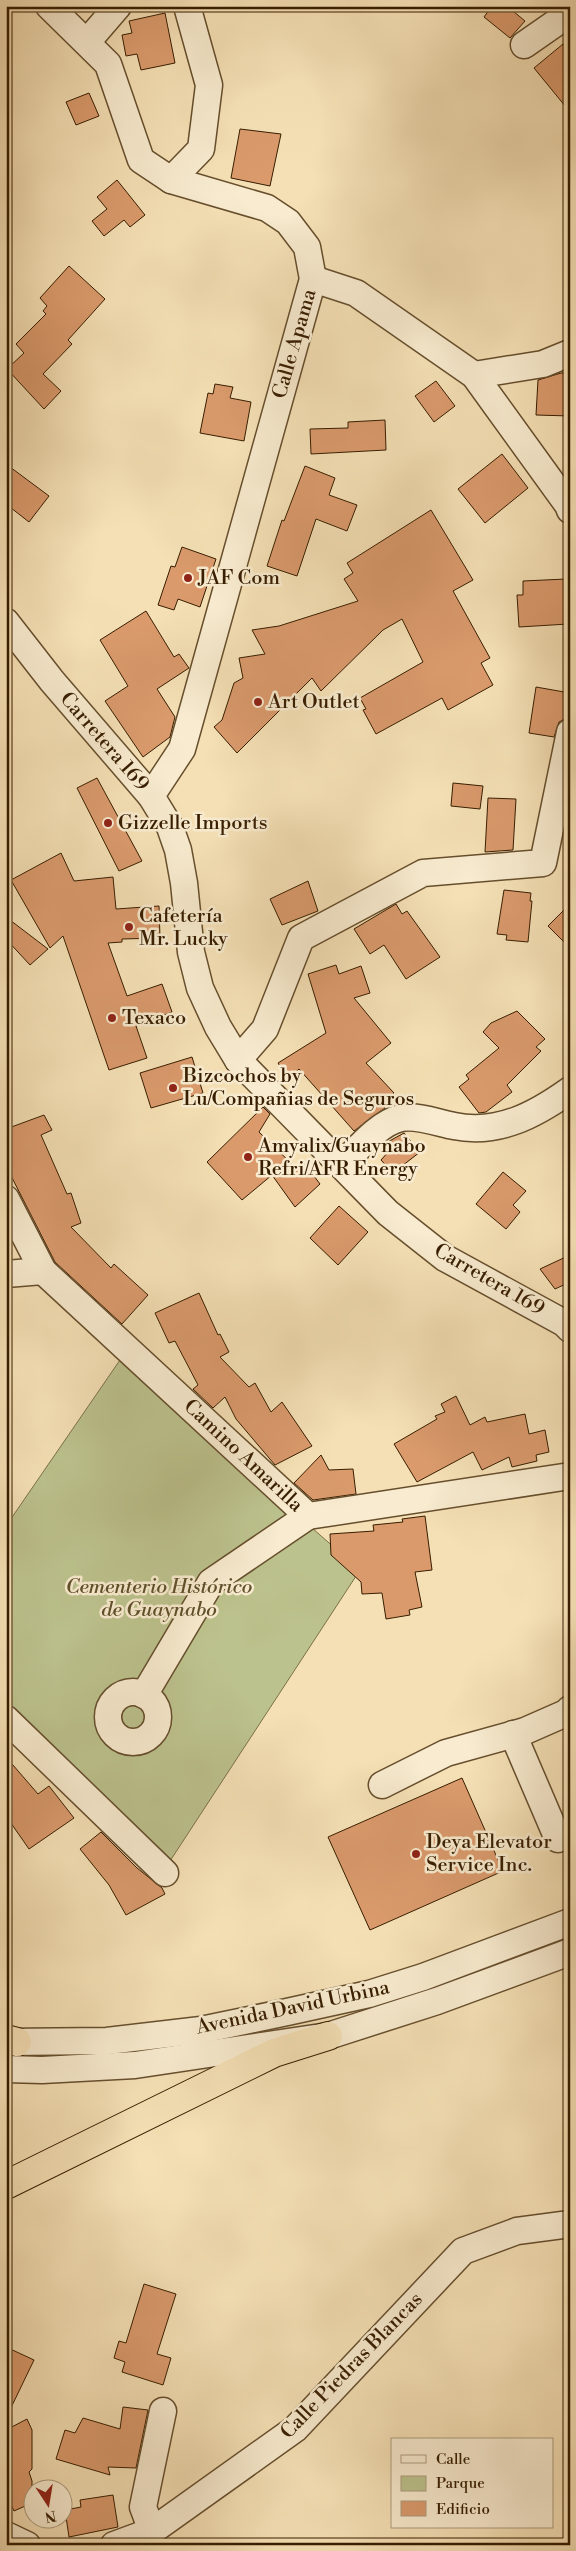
<svg xmlns="http://www.w3.org/2000/svg" width="576" height="2551" font-family="'Libre Bodoni',serif">
<rect width="100%" height="100%" fill="#f5e0b5"/>
<filter id="stains"><feTurbulence type="fractalNoise" baseFrequency=".004" numOctaves="4"/><feColorMatrix values="0 0 0 0 .2 0 0 0 0 .09 0 0 0 0 .02 0 0 0 .5 -.17"/></filter>
<radialGradient id="worn" r=".72"><stop offset=".6" stop-color="#630" stop-opacity="0"/><stop offset="1" stop-color="#630" stop-opacity=".3"/></radialGradient>
<!-- green -->
<path fill="#bcc28d" stroke="#7a7046" d="M 120,1360 L 360,1570 L 170,1861 L 6,1702 L 6,1526 Z"/>
<!-- building -->
<g fill="#da9a6c" stroke="#371d00">
<path d="M 492,6 L 507,6 L 525,21 L 510,38 L 484,17 Z"/>
<path d="M 165,13 L 175,63 L 141,70 L 137,54 L 126,56 L 122,35 L 132,33 L 129,21 Z"/>
<path d="M 563,44 L 570,53 L 570,112 L 534,68 Z"/>
<path d="M 89,93 L 99,116 L 76,125 L 66,102 Z"/>
<path d="M 240,129 L 281,134 L 270,186 L 231,178 Z"/>
<path d="M 117,180 L 145,215 L 130,227 L 124,220 L 104,236 L 92,221 L 107,209 L 97,197 Z"/>
<path d="M 69,266 L 105,299 L 68,340 L 72,344 L 43,374 L 61,391 L 44,409 L 7,369 L 24,353 L 16,344 L 46,314 L 43,311 L 47,306 L 40,298 Z"/>
<path d="M 561,373 L 570,373 L 570,416 L 536,415 L 538,380 Z"/>
<path d="M 436,381 L 455,406 L 434,422 L 415,396 Z"/>
<path d="M 215,384 L 233,387 L 230,398 L 251,402 L 244,441 L 200,433 L 208,393 L 213,394 Z"/>
<path d="M 385,420 L 386,450 L 311,454 L 310,429 L 348,428 L 348,422 Z"/>
<path d="M 502,454 L 528,488 L 485,523 L 458,489 Z"/>
<path d="M 6,464 L 49,496 L 29,522 L 6,504 Z"/>
<path d="M 305,466 L 335,478 L 329,495 L 357,505 L 347,531 L 316,519 L 297,576 L 267,566 L 282,520 L 284,521 Z"/>
<path d="M 431,510 L 473,580 L 453,591 L 490,658 L 481,663 L 493,685 L 448,710 L 442,698 L 376,734 L 363,710 L 366,709 L 360,698 L 423,662 L 402,619 L 383,630 L 321,691 L 312,678 L 237,753 L 214,727 L 222,720 L 234,683 L 243,678 L 239,658 L 265,654 L 252,630 L 279,626 L 358,601 L 344,579 L 353,573 L 347,563 Z"/>
<path d="M 182,547 L 216,559 L 200,607 L 178,599 L 174,610 L 158,605 L 171,566 L 175,567 Z"/>
<path d="M 566,579 L 568,624 L 519,627 L 517,595 L 523,595 L 523,581 Z"/>
<path d="M 146,611 L 174,657 L 179,654 L 189,668 L 157,689 L 175,717 L 170,737 L 143,757 L 105,701 L 128,686 L 100,640 Z"/>
<path d="M 536,687 L 570,693 L 567,718 L 559,722 L 554,737 L 529,733 Z"/>
<path d="M 97,778 L 142,861 L 119,871 L 77,788 Z"/>
<path d="M 453,783 L 483,786 L 480,809 L 451,806 Z"/>
<path d="M 488,798 L 516,799 L 513,850 L 485,852 Z"/>
<path d="M 61,853 L 74,881 L 113,877 L 116,909 L 159,906 L 160,938 L 122,939 L 122,942 L 108,943 L 127,996 L 162,984 L 172,1012 L 136,1026 L 147,1058 L 109,1070 L 63,936 L 50,948 L 11,880 Z"/>
<path d="M 308,881 L 318,911 L 282,925 L 270,899 Z"/>
<path d="M 504,890 L 531,893 L 530,901 L 532,901 L 528,942 L 506,940 L 507,935 L 497,934 Z"/>
<path d="M 396,904 L 402,914 L 407,911 L 440,957 L 406,979 L 384,945 L 370,954 L 354,929 Z"/>
<path d="M 570,904 L 570,948 L 548,926 Z"/>
<path d="M 6,917 L 48,949 L 30,965 L 6,939 Z"/>
<path d="M 336,965 L 339,974 L 361,966 L 370,993 L 354,998 L 391,1043 L 366,1063 L 394,1093 L 382,1105 L 385,1108 L 354,1131 L 299,1069 L 288,1079 L 278,1063 L 326,1033 L 308,974 Z"/>
<path d="M 517,1011 L 545,1039 L 536,1047 L 541,1051 L 507,1085 L 512,1092 L 486,1112 L 479,1113 L 459,1087 L 469,1079 L 466,1075 L 499,1048 L 483,1032 L 491,1023 Z"/>
<path d="M 192,1057 L 203,1093 L 151,1108 L 140,1073 Z"/>
<path d="M 263,1107 L 270,1114 L 259,1132 L 295,1167 L 302,1160 L 320,1184 L 295,1207 L 272,1175 L 242,1200 L 207,1162 Z"/>
<path d="M 44,1115 L 52,1130 L 41,1135 L 67,1194 L 71,1193 L 81,1223 L 71,1227 L 111,1268 L 114,1264 L 148,1295 L 122,1324 L 55,1262 L 6,1166 L 6,1129 Z"/>
<path d="M 404,1133 L 420,1152 L 393,1173 L 381,1160 L 390,1150 L 384,1144 Z"/>
<path d="M 503,1172 L 526,1191 L 513,1205 L 520,1212 L 506,1229 L 476,1204 Z"/>
<path d="M 339,1206 L 368,1232 L 338,1265 L 310,1238 Z"/>
<path d="M 570,1255 L 570,1282 L 555,1289 L 540,1269 Z"/>
<path d="M 199,1293 L 218,1335 L 220,1334 L 229,1352 L 220,1357 L 249,1387 L 255,1383 L 271,1412 L 282,1402 L 312,1446 L 275,1465 L 236,1419 L 225,1397 L 213,1408 L 193,1389 L 198,1385 L 175,1341 L 169,1343 L 155,1313 Z"/>
<path d="M 456,1396 L 470,1425 L 485,1417 L 487,1422 L 525,1414 L 529,1434 L 545,1430 L 549,1452 L 536,1455 L 537,1461 L 512,1467 L 509,1457 L 482,1470 L 473,1452 L 417,1482 L 394,1444 L 437,1419 L 435,1416 L 445,1412 L 441,1404 Z"/>
<path d="M 321,1455 L 329,1470 L 353,1469 L 356,1494 L 313,1500 L 294,1483 Z"/>
<path d="M 425,1516 L 432,1570 L 415,1572 L 422,1607 L 409,1610 L 410,1615 L 386,1619 L 382,1593 L 362,1594 L 361,1582 L 331,1555 L 330,1534 L 374,1531 L 373,1525 L 403,1522 L 402,1519 Z"/>
<path d="M 6,1757 L 38,1794 L 49,1786 L 74,1818 L 29,1849 L 6,1816 Z"/>
<path d="M 462,1778 L 503,1871 L 370,1930 L 328,1837 Z"/>
<path d="M 101,1832 L 137,1868 L 162,1888 L 165,1894 L 126,1915 L 109,1885 L 80,1849 Z"/>
<path d="M 144,2284 L 176,2294 L 157,2354 L 171,2358 L 163,2385 L 122,2372 L 125,2362 L 114,2358 L 119,2341 L 126,2343 Z"/>
<path d="M 6,2347 L 34,2360 L 6,2418 Z"/>
<path d="M 123,2407 L 148,2410 L 136,2468 L 108,2467 L 110,2475 L 56,2459 L 65,2430 L 75,2433 L 83,2418 L 120,2429 Z"/>
<path d="M 27,2419 L 32,2430 L 32,2469 L 29,2472 L 32,2481 L 32,2503 L 14,2511 L 6,2493 L 6,2430 Z"/>
<path d="M 113,2495 L 118,2527 L 69,2537 L 65,2510 L 81,2507 L 80,2500 Z"/>
</g>
<g fill="none" stroke-linecap="round" stroke-linejoin="round">
<!-- minor casing -->
<g stroke="#664e2d" stroke-width="29">
<g id="minor">
<path d="M 49,6 L 108,64 L 141,160 L 171,180 L 267,208 L 288,222 L 307,247 L 313,279 L 182,749 L 151,796"/>
<path d="M 87,42 L 118,6"/>
<path d="M 524,45 L 570,13"/>
<path d="M 171,180 L 201,149 L 209,85 L 187,6"/>
<path d="M 313,279 L 356,293 L 474,375 L 568,505 L 570,510"/>
<path d="M 474,375 L 543,364 L 570,353"/>
<path d="M 6,622 L 52,681 L 151,796 L 170,827 L 178,850 L 184,883 L 191,952 L 200,988 L 218,1027 L 238,1060 L 388,1213 L 445,1258 L 564,1323 L 570,1329"/>
<path d="M 238,1060 L 265,1029 L 301,938 L 423,873 L 543,863 L 570,732"/>
<path d="M 342,1165 C 357,1150 378,1123 401,1118 C 416,1115 439,1123 454,1126 C 498,1135 535,1115 570,1090"/>
<path d="M 6,1199 L 43,1271 L 308,1516 L 570,1476"/>
<path d="M 6,1274 L 43,1271"/>
<circle cx="133" cy="1717" r="25"/>
<path d="M 144,1695 L 211,1582 L 308,1516"/>
<path d="M 6,1719 L 165,1873"/>
<path d="M 513,1734 L 558,1839"/>
<path d="M 382,1785 L 446,1753 L 525,1731 L 566,1713 L 570,1709"/>
<path d="M 6,2042 L 107,2041 L 201,2030 L 287,2012 L 369,1994 L 423,1977 L 570,1922"/>
<path d="M 6,2069 L 42,2070 L 135,2065 L 328,2036 L 437,2001 L 570,1952"/>
<path d="M 152,2531 L 143,2507 L 163,2411"/>
<path d="M 6,2535 L 27,2545"/>
<path d="M 114,2545 L 152,2531 L 295,2429 L 463,2251 L 517,2231 L 570,2224"/>
</g>
</g>
<!-- highway casing -->
<g stroke="#371d00" stroke-width="30">
<g id="highway">
<path d="M 6,2039 L 17,2042"/>
<path d="M 6,2185 L 274,2053 L 328,2036"/>
</g>
</g>
<!-- minor -->
<use href="#minor" stroke="#f8ebcf" stroke-width="26"/>
<!-- highway -->
<use href="#highway" stroke="#f5e0b5" stroke-width="28"/>
</g>
<!-- markers -->
<g fill="#8f2418" stroke="#f8ebcf" stroke-width="2">
<circle cx="188" cy="578" r="5"/>
<circle cx="258" cy="702" r="5"/>
<circle cx="108" cy="823" r="5"/>
<circle cx="129" cy="927" r="5"/>
<circle cx="112" cy="1018" r="5"/>
<circle cx="173" cy="1088" r="5"/>
<circle cx="248" cy="1157" r="5"/>
<circle cx="416" cy="1854" r="5"/>
</g>
<g text-anchor="middle" dominant-baseline="central" stroke-width="5" stroke-linejoin="round" paint-order="stroke">
<!-- street labels -->
<g font-size="20" fill="#371d00" stroke="#f8ebcf">
<text transform="translate(295 344) rotate(-74)">Calle Apama</text>
<text transform="translate(104 742) rotate(49)">Carretera 169</text>
<text transform="translate(489 1280) rotate(30)">Carretera 169</text>
<text transform="translate(243 1456) rotate(43)">Camino Amarilla</text>
<text transform="translate(293 2008) rotate(-12)">Avenida David Urbina</text>
<text transform="translate(352 2366) rotate(-46)">Calle Piedras Blancas</text>
</g>
<!-- poi labels -->
<g font-size="20" fill="#371d00" stroke="#f8ebcf" text-anchor="start">
<text x="198" y="578">JAF Com</text>
<text x="268" y="702">Art Outlet</text>
<text x="118" y="823">Gizzelle Imports</text>
<text x="139" y="916">Cafetería<tspan x="139" dy="23">Mr. Lucky</tspan></text>
<text x="122" y="1018">Texaco</text>
<text x="183" y="1076">Bizcochos by<tspan x="183" dy="23">Lu/Compañias de Seguros</tspan></text>
<text x="258" y="1146">Amyalix/Guaynabo<tspan x="258" dy="23">Refri/AFR Energy</tspan></text>
<text x="426" y="1842">Deya Elevator<tspan x="426" dy="23">Service Inc.</tspan></text>
</g>
<!-- park labels -->
<g font-size="20" font-style="italic" fill="#5f4f2a" stroke="#f8ebcf">
<text x="159" y="1587">Cementerio Histórico<tspan x="159" dy="23">de Guaynabo</tspan></text>
</g>
</g>
<!-- margin -->
<rect width="576" height="2551" fill="none" stroke="#f5e0b5" stroke-width="25"/>
<rect x="8" y="8" width="561" height="2536" fill="none" stroke="#371d00" stroke-width="2.5"/>
<rect x="12" y="12" width="551" height="2526" fill="none" stroke="#371d00"/>
<!-- legend -->
<rect x="391" y="2438" width="162" height="90" fill="#f8ebcf" stroke="#ab997c"/>
<rect x="401" y="2455" width="25" height="8" fill="#f8ebcf" stroke="#ab997c"/>
<text x="436" y="2464" font-size="15" fill="#371d00">Calle</text>
<rect x="401" y="2476" width="25" height="15" fill="#bcc28d" stroke="#ab997c"/>
<text x="436" y="2488" font-size="15" fill="#371d00">Parque</text>
<rect x="401" y="2501" width="25" height="15" fill="#da9a6c" stroke="#ab997c"/>
<text x="436" y="2514" font-size="15" fill="#371d00">Edificio</text>
<!-- north arrow -->
<g transform="translate(48 2504) rotate(168)"><circle r="24" fill="#f8ebcf" stroke="#ab997c"/>
<path d="M0-4L9 19L0 12L-9 19Z" fill="#8f2418"/>
<text y="-8" font-size="14" font-weight="bold" text-anchor="middle" fill="#371d00">N</text>
</g>
<rect width="100%" height="100%" filter="url(#stains)"/>
<rect width="100%" height="100%" fill="url(#worn)"/>
</svg>
